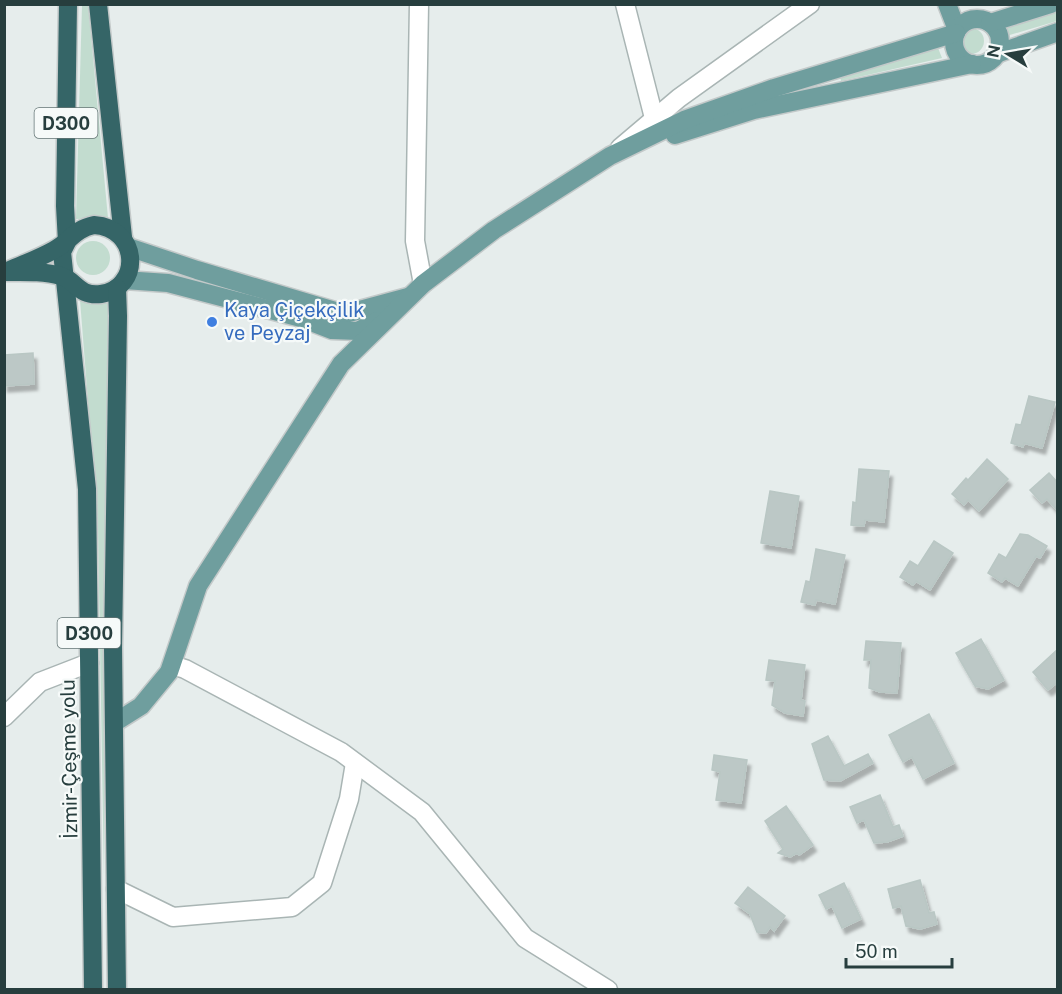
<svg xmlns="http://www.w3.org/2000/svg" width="1062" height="994" font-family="'Public Sans',sans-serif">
<defs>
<filter id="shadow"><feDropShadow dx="3.5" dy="6" stdDeviation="1.5" flood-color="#0004"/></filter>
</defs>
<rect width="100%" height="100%" fill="#e6edec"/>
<!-- green -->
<g fill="#c2dccf">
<path d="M 82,5 L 88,5 L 108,218 L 76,219 Z"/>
<path d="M 1057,9 L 1057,21 L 1003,37 L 998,23 Z"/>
<circle cx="971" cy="41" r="13"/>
<path d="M 936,43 L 942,58 L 841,81 L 840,76 Z"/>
<circle cx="93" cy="258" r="17"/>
<path d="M 109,298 L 106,525 L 104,878 L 98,527 L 80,300 Z"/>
</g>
<!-- building -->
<g fill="#bcc8c6" stroke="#b9c7c4" stroke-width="1.5" filter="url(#shadow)">
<path d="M 33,353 L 34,384 L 4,386 L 4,355 Z"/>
<path d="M 1029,396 L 1055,402 L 1042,448 L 1024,443 L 1023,447 L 1011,443 L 1016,424 L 1021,425 Z"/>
<path d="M 987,459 L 1008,479 L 979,511 L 968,500 L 964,505 L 952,494 L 966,478 L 968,480 Z"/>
<path d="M 859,469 L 889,471 L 884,522 L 865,520 L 864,526 L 851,525 L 853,502 L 856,503 Z"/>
<path d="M 1049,473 L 1058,483 L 1058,511 L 1047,499 L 1042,503 L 1030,490 Z"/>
<path d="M 770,491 L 799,496 L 791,548 L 761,543 Z"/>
<path d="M 1020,534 L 1028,535 L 1047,546 L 1040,558 L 1036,556 L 1018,586 L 1005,578 L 1002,582 L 988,573 L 999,554 L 1006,558 Z"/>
<path d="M 934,541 L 953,553 L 930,590 L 916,581 L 913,585 L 900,577 L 910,561 L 918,566 Z"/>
<path d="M 816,549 L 845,555 L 835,604 L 816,600 L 815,605 L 801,602 L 806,581 L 810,582 Z"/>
<path d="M 981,639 L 1004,680 L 988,689 L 975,686 L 956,653 Z"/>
<path d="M 866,641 L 901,643 L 897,693 L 880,692 L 869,688 L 871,660 L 864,660 Z"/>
<path d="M 1058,649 L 1058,682 L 1048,690 L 1033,672 Z"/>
<path d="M 769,660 L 805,665 L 801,700 L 805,701 L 803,716 L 785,713 L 772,705 L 775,681 L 766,680 Z"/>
<path d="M 929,714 L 954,763 L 923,779 L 912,757 L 903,762 L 889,735 Z"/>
<path d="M 828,736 L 844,766 L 868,754 L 873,763 L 840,781 L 824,780 L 812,744 Z"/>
<path d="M 714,755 L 747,760 L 741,803 L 716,800 L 720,772 L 712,770 Z"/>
<path d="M 880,795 L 893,827 L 899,825 L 903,836 L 887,842 L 874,843 L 864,820 L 857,823 L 850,807 Z"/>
<path d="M 786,806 L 813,845 L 799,855 L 797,853 L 790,857 L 778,853 L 783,849 L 765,821 Z"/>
<path d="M 920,880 L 929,913 L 934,912 L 937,924 L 920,929 L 906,926 L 901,906 L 893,908 L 888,889 Z"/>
<path d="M 844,883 L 861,919 L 842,928 L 832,906 L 826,909 L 819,895 Z"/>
<path d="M 748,887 L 785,916 L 774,931 L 770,927 L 766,933 L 757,932 L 750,914 L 735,903 Z"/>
</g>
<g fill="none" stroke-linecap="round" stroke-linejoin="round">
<!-- minor casing -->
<g stroke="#a9b5b4" stroke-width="21">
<g id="minor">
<path d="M 419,4 L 415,241 L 423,284"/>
<path d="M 625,4 L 654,118"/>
<path d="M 620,148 L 679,98 L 810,4"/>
<path d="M 172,665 L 185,669 L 341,752 L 422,812 L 525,938 L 608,990"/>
<path d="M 4,717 L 40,682 L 89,663"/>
<path d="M 116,889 L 173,917 L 292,907 L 322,883 L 349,799 L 355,763"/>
</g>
</g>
<!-- major casing -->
<g stroke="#c3c9c9" stroke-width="21">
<g id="major">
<path d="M 947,4 L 957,30"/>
<circle cx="977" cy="42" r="23"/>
<path d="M 990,23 L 1051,4"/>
<path d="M 996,54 L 1058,32"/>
<path d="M 675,135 L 754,110 L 972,64"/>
<path d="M 128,247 L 197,270 L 345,314 L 408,297"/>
<path d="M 124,280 L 168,283 L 301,318 L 332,330 L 358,331 L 377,321"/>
<path d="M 114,723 L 141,706 L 169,672 L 198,586 L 341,364 L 423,284 L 494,230 L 610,156 L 684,120 L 774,88 L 956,33"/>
</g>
</g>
<!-- highway casing -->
<g stroke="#c3c9c9" stroke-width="21">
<g id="highway">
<path d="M 68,4 L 65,206 L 67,242 L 62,252 L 87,489 L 93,990"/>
<path d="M 98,4 L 123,237"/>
<path d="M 94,225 C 140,228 142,288 101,294 C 78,297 76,280 61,276 C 43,271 24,272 5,272 C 21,265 38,259 54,250 C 70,242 74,229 94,225 Z"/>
<path d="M 117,288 L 118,316 L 113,647 L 117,990"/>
</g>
</g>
<!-- minor -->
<use href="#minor" stroke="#fff" stroke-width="18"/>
<!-- major -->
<use href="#major" stroke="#6f9e9e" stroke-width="18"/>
<!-- highway -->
<use href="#highway" stroke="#356567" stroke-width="18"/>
</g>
<!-- markers -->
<circle fill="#3f7fe0" stroke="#f6faf9" stroke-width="2" cx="212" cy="322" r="6"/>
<g text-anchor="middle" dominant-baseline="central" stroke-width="4.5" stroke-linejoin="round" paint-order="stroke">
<!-- shield labels -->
<g fill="#f6faf9" stroke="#657676" stroke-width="1.5">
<rect x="34.5" y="108" width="63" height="30" rx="4.5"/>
<rect x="57.5" y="618" width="63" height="30" rx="4.5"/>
</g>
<g font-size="18" font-weight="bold" fill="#273e3e">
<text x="66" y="123">D300</text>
<text x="89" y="633">D300</text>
</g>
<!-- shop labels -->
<g font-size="20" fill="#366cbe" stroke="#f6faf9" text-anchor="start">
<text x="224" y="310">Kaya Çiçekçilik<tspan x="224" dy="23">ve Peyzaj</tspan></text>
</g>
<!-- street labels -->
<g font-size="20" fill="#273e3e" stroke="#f6faf9">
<text transform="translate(69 759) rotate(-91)">İzmir-Çeşme yolu</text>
</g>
</g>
<!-- border -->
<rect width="1062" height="994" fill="none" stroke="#273e3e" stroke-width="12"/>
<!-- north arrow -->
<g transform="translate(1008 54) rotate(281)" stroke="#f6faf9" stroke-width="4.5" paint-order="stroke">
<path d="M0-4.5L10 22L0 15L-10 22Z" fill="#273e3e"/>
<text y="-9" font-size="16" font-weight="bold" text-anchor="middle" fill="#273e3e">N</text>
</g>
<!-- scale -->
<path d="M846 958v9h106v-9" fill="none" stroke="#273e3e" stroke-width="3"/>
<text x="855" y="958" font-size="18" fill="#273e3e" stroke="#f6faf9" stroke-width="4.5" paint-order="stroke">50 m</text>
</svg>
